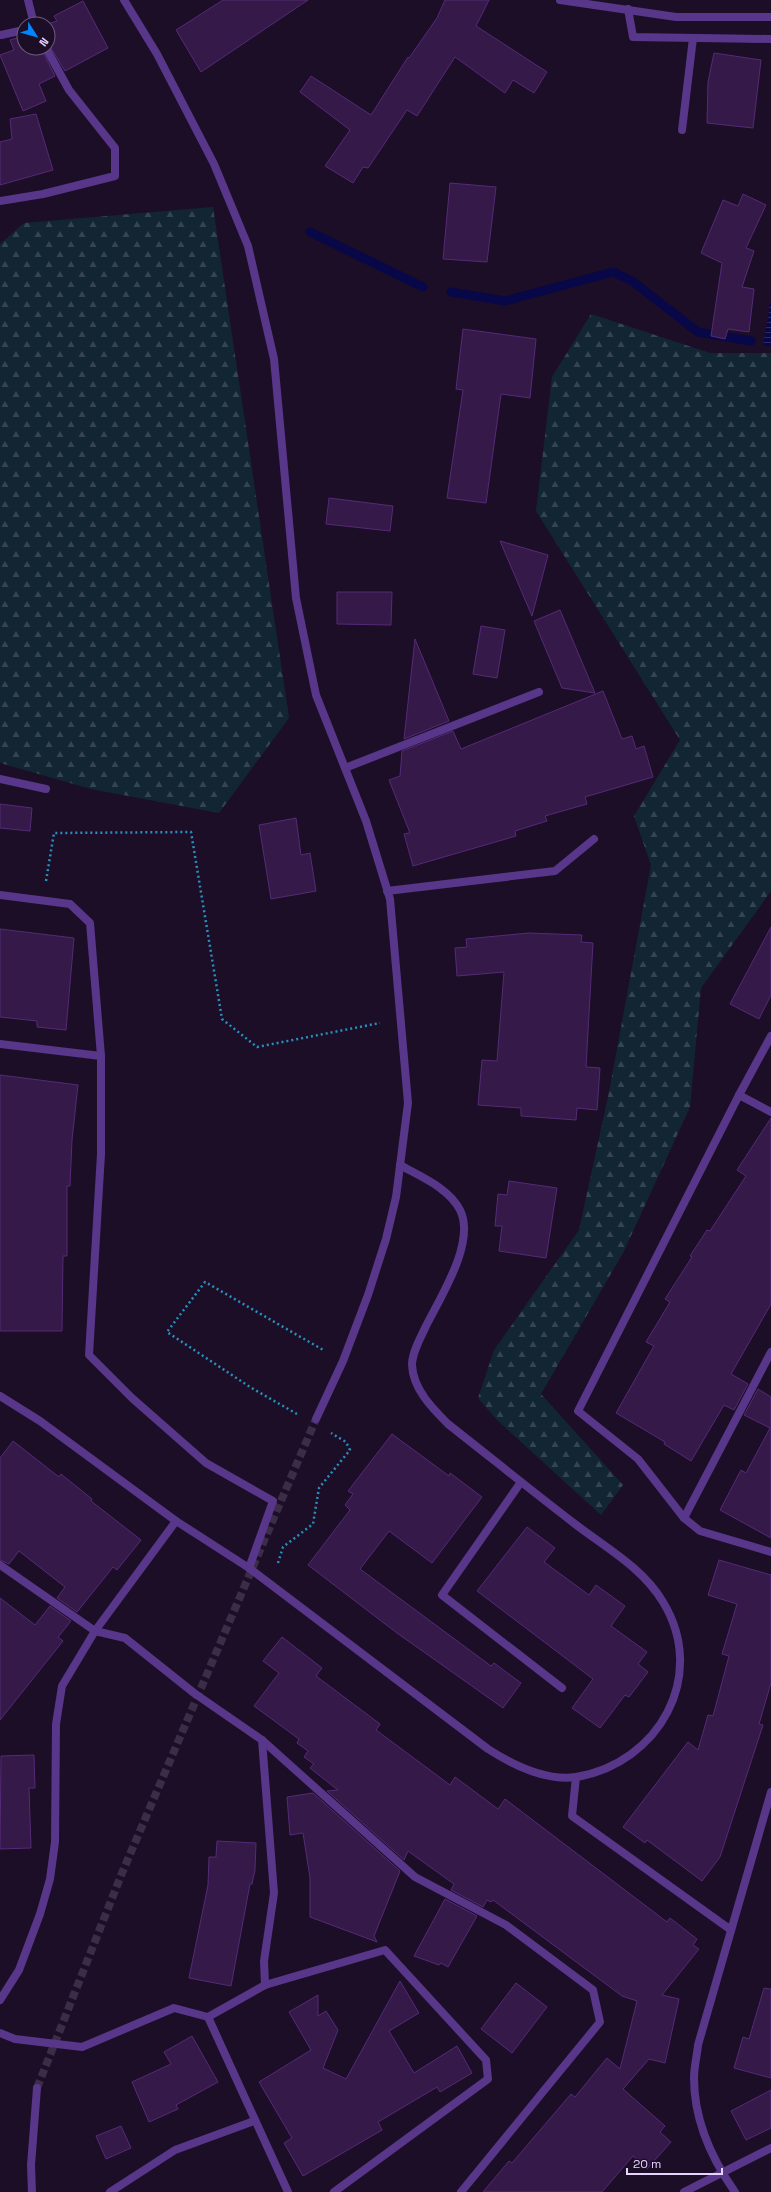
<svg xmlns="http://www.w3.org/2000/svg" width="771" height="2192" font-family="'Space Grotesk',sans-serif">
<defs>
<pattern id="forest-firs" width="22" height="20" patternUnits="userSpaceOnUse"><rect width="22" height="20" fill="#112632"/><path d="M5 1l3.5 6h-7zM16 11l3.5 6h-7z" fill="#344551"/></pattern>
<pattern id="water-rules" width="6" height="5" patternUnits="userSpaceOnUse"><rect width="6" height="5" fill="#080747"/><path d="M0 2.5h6" fill="none" stroke="#2c2a63"/></pattern>
</defs>
<rect width="100%" height="100%" fill="#1c0e27"/>
<!-- forest -->
<g fill="url(#forest-firs)">
<path d="M 213,207 L 289,718 L 219,813 L 91,789 L 0,763 L 0,244 L 24,223 Z"/>
<path d="M 591,314 L 710,353 L 771,353 L 771,891 L 701,988 L 690,1107 L 623,1253 L 541,1394 L 623,1485 L 601,1515 L 497,1420 L 478,1398 L 494,1350 L 579,1230 L 609,1092 L 651,865 L 634,816 L 680,740 L 536,511 L 552,377 Z"/>
</g>
<!-- water -->
<path fill="url(#water-rules)" d="M 771,299 L 771,346 L 763,346 L 764,340 Z"/>
<g fill="none" stroke-linecap="round" stroke-linejoin="round">
<!-- stream -->
<g stroke="#080747" stroke-width="9">
<path d="M 310,232 L 423,287"/>
<path d="M 451,292 L 505,301 L 613,272 L 632,281 L 698,332 L 751,341"/>
</g>
</g>
<!-- building -->
<g fill="#351949" stroke="#552a77">
<path d="M 223,0 L 308,0 L 201,72 L 176,30 Z"/>
<path d="M 445,0 L 489,0 L 476,26 L 547,72 L 534,93 L 513,80 L 505,93 L 455,57 L 417,116 L 407,110 L 368,168 L 363,167 L 353,183 L 325,166 L 350,130 L 300,92 L 311,76 L 371,115 L 408,57 L 409,58 L 437,18 Z"/>
<path d="M 83,1 L 108,48 L 65,71 L 48,43 L 48,24 L 57,21 L 54,16 Z"/>
<path d="M 24,36 L 24,48 L 41,48 L 55,76 L 39,84 L 46,101 L 23,111 L 0,55 L 14,50 L 10,40 Z"/>
<path d="M 714,53 L 761,60 L 753,128 L 707,123 L 708,82 Z"/>
<path d="M 36,114 L 53,170 L 0,185 L 0,142 L 12,139 L 10,119 Z"/>
<path d="M 450,183 L 496,187 L 487,262 L 443,259 Z"/>
<path d="M 743,194 L 766,205 L 746,248 L 754,251 L 742,287 L 754,289 L 749,332 L 728,329 L 725,339 L 711,336 L 722,263 L 701,253 L 723,200 L 738,206 Z"/>
<path d="M 463,329 L 536,339 L 530,398 L 501,394 L 486,503 L 447,498 L 463,390 L 456,389 Z"/>
<path d="M 329,498 L 393,506 L 390,531 L 326,524 Z"/>
<path d="M 500,541 L 548,555 L 532,616 Z"/>
<path d="M 337,592 L 392,592 L 391,625 L 337,624 Z"/>
<path d="M 560,610 L 595,693 L 562,688 L 534,621 Z"/>
<path d="M 481,626 L 505,630 L 497,678 L 473,674 Z"/>
<path d="M 415,639 L 449,721 L 404,739 Z"/>
<path d="M 603,691 L 622,739 L 632,736 L 636,749 L 644,746 L 653,777 L 585,797 L 587,804 L 545,816 L 547,821 L 515,831 L 516,836 L 413,866 L 404,834 L 410,833 L 389,780 L 400,776 L 402,751 L 453,731 L 461,749 Z"/>
<path d="M 0,804 L 32,808 L 30,831 L 0,828 Z"/>
<path d="M 296,818 L 301,855 L 310,853 L 316,891 L 271,899 L 259,825 Z"/>
<path d="M 771,927 L 771,995 L 759,1019 L 730,1004 Z"/>
<path d="M 0,929 L 74,938 L 66,1030 L 37,1027 L 37,1021 L 0,1017 Z"/>
<path d="M 529,933 L 582,935 L 581,942 L 593,943 L 586,1067 L 600,1068 L 597,1110 L 577,1108 L 576,1120 L 521,1116 L 521,1108 L 478,1105 L 482,1060 L 497,1061 L 504,972 L 457,976 L 455,948 L 467,947 L 466,939 Z"/>
<path d="M 0,1075 L 78,1085 L 72,1140 L 70,1186 L 67,1186 L 67,1256 L 63,1256 L 62,1331 L 0,1331 Z"/>
<path d="M 771,1118 L 771,1304 L 731,1374 L 748,1384 L 734,1410 L 724,1405 L 691,1461 L 664,1444 L 665,1442 L 616,1413 L 654,1346 L 646,1342 L 670,1302 L 665,1299 L 692,1257 L 690,1256 L 707,1230 L 710,1231 L 746,1176 L 737,1170 Z"/>
<path d="M 509,1181 L 557,1188 L 546,1258 L 499,1251 L 502,1226 L 495,1226 L 498,1194 L 507,1195 Z"/>
<path d="M 758,1389 L 771,1397 L 771,1538 L 720,1510 L 741,1470 L 746,1473 L 770,1428 L 744,1415 Z"/>
<path d="M 392,1434 L 449,1476 L 450,1473 L 482,1497 L 432,1563 L 389,1531 L 360,1569 L 491,1666 L 494,1663 L 521,1683 L 503,1708 L 397,1633 L 308,1565 L 350,1510 L 345,1505 L 353,1494 L 348,1491 Z"/>
<path d="M 13,1441 L 59,1477 L 61,1474 L 92,1499 L 91,1501 L 141,1540 L 117,1570 L 113,1567 L 77,1612 L 57,1598 L 65,1587 L 19,1551 L 9,1564 L 0,1560 L 0,1458 Z"/>
<path d="M 527,1527 L 555,1548 L 544,1562 L 589,1595 L 596,1585 L 625,1606 L 611,1626 L 647,1652 L 638,1664 L 648,1672 L 629,1697 L 625,1695 L 600,1728 L 572,1708 L 593,1679 L 477,1591 Z"/>
<path d="M 719,1560 L 771,1575 L 771,1683 L 759,1724 L 763,1725 L 720,1857 L 702,1881 L 647,1840 L 645,1843 L 623,1827 L 688,1742 L 698,1750 L 708,1715 L 713,1716 L 729,1656 L 722,1654 L 737,1604 L 708,1595 Z"/>
<path d="M 0,1598 L 35,1625 L 50,1606 L 71,1621 L 58,1637 L 63,1641 L 0,1720 Z"/>
<path d="M 282,1637 L 322,1668 L 316,1676 L 380,1724 L 376,1730 L 450,1785 L 455,1777 L 498,1809 L 505,1799 L 667,1922 L 670,1918 L 697,1939 L 693,1945 L 699,1949 L 662,1995 L 679,1999 L 665,2063 L 649,2059 L 623,2089 L 665,2126 L 660,2132 L 671,2142 L 647,2169 L 633,2156 L 602,2192 L 483,2192 L 509,2161 L 512,2163 L 571,2094 L 575,2097 L 607,2058 L 620,2069 L 637,2001 L 622,1996 L 493,1900 L 491,1902 L 487,1900 L 483,1907 L 451,1890 L 454,1884 L 408,1851 L 404,1860 L 327,1791 L 338,1790 L 310,1768 L 314,1764 L 304,1757 L 308,1751 L 297,1743 L 299,1739 L 254,1706 L 279,1673 L 263,1661 Z"/>
<path d="M 34,1755 L 35,1788 L 29,1788 L 31,1848 L 0,1849 L 1,1756 Z"/>
<path d="M 313,1793 L 400,1871 L 374,1936 L 377,1942 L 310,1917 L 310,1878 L 303,1833 L 290,1835 L 287,1797 Z"/>
<path d="M 217,1841 L 256,1843 L 255,1870 L 252,1884 L 250,1884 L 231,1986 L 189,1978 L 208,1885 L 209,1857 L 216,1857 Z"/>
<path d="M 445,1899 L 477,1916 L 448,1967 L 441,1963 L 439,1965 L 414,1956 Z"/>
<path d="M 400,1981 L 419,2013 L 389,2031 L 414,2073 L 457,2046 L 472,2073 L 440,2092 L 437,2087 L 378,2122 L 382,2130 L 303,2176 L 284,2143 L 292,2138 L 259,2082 L 311,2050 L 289,2012 L 318,1995 L 318,2016 L 326,2011 L 338,2030 L 323,2068 L 346,2079 Z"/>
<path d="M 516,1983 L 547,2007 L 512,2053 L 481,2029 Z"/>
<path d="M 764,1988 L 771,1989 L 771,2078 L 734,2068 L 743,2037 L 749,2039 Z"/>
<path d="M 192,2036 L 218,2082 L 176,2105 L 178,2109 L 149,2122 L 132,2082 L 171,2064 L 164,2052 Z"/>
<path d="M 771,2090 L 771,2128 L 746,2140 L 731,2111 Z"/>
<path d="M 121,2126 L 131,2148 L 106,2159 L 96,2136 Z"/>
</g>
<g fill="none" stroke-linecap="round" stroke-linejoin="round">
<!-- tertiary-tunnel -->
<path stroke="#3b2c47" stroke-width="8" stroke-dasharray="8 4" stroke-linecap="butt" d="M 37,2088 L 122,1873 L 316,1419"/>
<!-- path -->
<g stroke="#2890bf" stroke-width="2.5" stroke-dasharray="2 3" stroke-linecap="butt">
<path d="M 46,881 L 54,833 L 191,832 L 222,1019 L 257,1047 L 380,1023"/>
<path d="M 297,1414 L 250,1387 L 167,1332 L 205,1282 L 325,1351"/>
<path d="M 278,1563 L 283,1547 L 313,1524 L 319,1488 L 350,1450 L 346,1442 L 331,1433"/>
</g>
<!-- service -->
<g stroke="#583689" stroke-width="8">
<path d="M 28,0 L 34,24"/>
<path d="M 560,0 L 676,17 L 771,17"/>
<path d="M 1,35 L 24,30"/>
<path d="M 0,201 L 43,194 L 115,176 L 115,148 L 69,90 L 46,48"/>
<path d="M 0,2033 L 15,2039 L 82,2047 L 174,2008 L 208,2017"/>
</g>
<!-- minor -->
<g stroke="#583689" stroke-width="8">
<path d="M 628,9 L 633,37 L 771,39"/>
<path d="M 682,130 L 693,38"/>
<path d="M 345,768 L 539,692"/>
<path d="M 0,779 L 46,789"/>
<path d="M 387,891 L 555,871 L 594,839"/>
<path d="M 0,895 L 70,904 L 90,923 L 101,1056 L 101,1154 L 89,1355 L 132,1398 L 206,1463 L 273,1501 L 249,1568"/>
<path d="M 0,1044 L 101,1056"/>
<path d="M 739,1095 L 771,1036"/>
<path d="M 771,1112 L 739,1095 L 578,1411 L 638,1459 L 684,1518 L 700,1531 L 771,1552"/>
<path d="M 521,1482 L 442,1595 L 562,1688"/>
<path d="M 684,1518 L 771,1352"/>
<path d="M 0,1565 L 95,1631 L 125,1638 L 194,1693 L 262,1740 L 415,1877 L 506,1925 L 593,1990 L 600,2022 L 461,2192"/>
<path d="M 262,1740 L 274,1893 L 264,1961 L 265,1985"/>
<path d="M 576,1777 L 572,1816 L 731,1930"/>
<path d="M 0,2000 L 19,1970 L 40,1914 L 50,1879 L 55,1842 L 56,1724 L 62,1686 L 95,1631 L 176,1521"/>
<path d="M 110,2192 L 175,2150 L 254,2121"/>
<path d="M 288,2192 L 208,2017 L 265,1985 L 385,1950 L 486,2060 L 488,2079 L 334,2192"/>
<path d="M 684,2192 L 771,2148"/>
</g>
<!-- tertiary -->
<g stroke="#583689" stroke-width="8">
<path d="M 124,0 L 157,54 L 214,164 L 248,246 L 274,359 L 296,598 L 316,695 L 366,821 L 390,899 L 408,1103 L 396,1197 L 386,1239 L 368,1295 L 343,1361 L 316,1419"/>
<path d="M 0,1396 L 40,1421 L 176,1521 L 249,1568 L 488,1749 C 513,1765 546,1781 576,1777 C 659,1763 708,1676 663,1602 C 643,1568 605,1547 575,1524 C 532,1491 490,1457 448,1424 C 432,1408 413,1389 412,1365 C 412,1352 421,1337 426,1326 C 441,1296 476,1242 460,1210 C 449,1188 421,1177 400,1165"/>
<path d="M 32,2192 L 31,2165 L 37,2088"/>
<path d="M 735,2192 C 711,2158 694,2121 694,2078 C 694,2067 697,2056 698,2045 L 771,1792"/>
</g>
</g>
<!-- north arrow -->
<g transform="translate(36 36) rotate(127)"><circle r="19" fill="#1c0e27" stroke="#6e5d7d"/>
<path d="M0-3L7 15L0 10L-7 15Z" fill="#0087ff"/>
<text y="-6" font-size="11" font-weight="bold" text-anchor="middle" fill="#e9d4ff">N</text>
</g>
<!-- scale -->
<path d="M627 2168v6h95v-6" fill="none" stroke="#e9d4ff" stroke-width="2"/>
<text x="633" y="2168" font-size="12" fill="#e9d4ff" stroke="#1c0e27" stroke-width="3" paint-order="stroke">20 m</text>
</svg>
